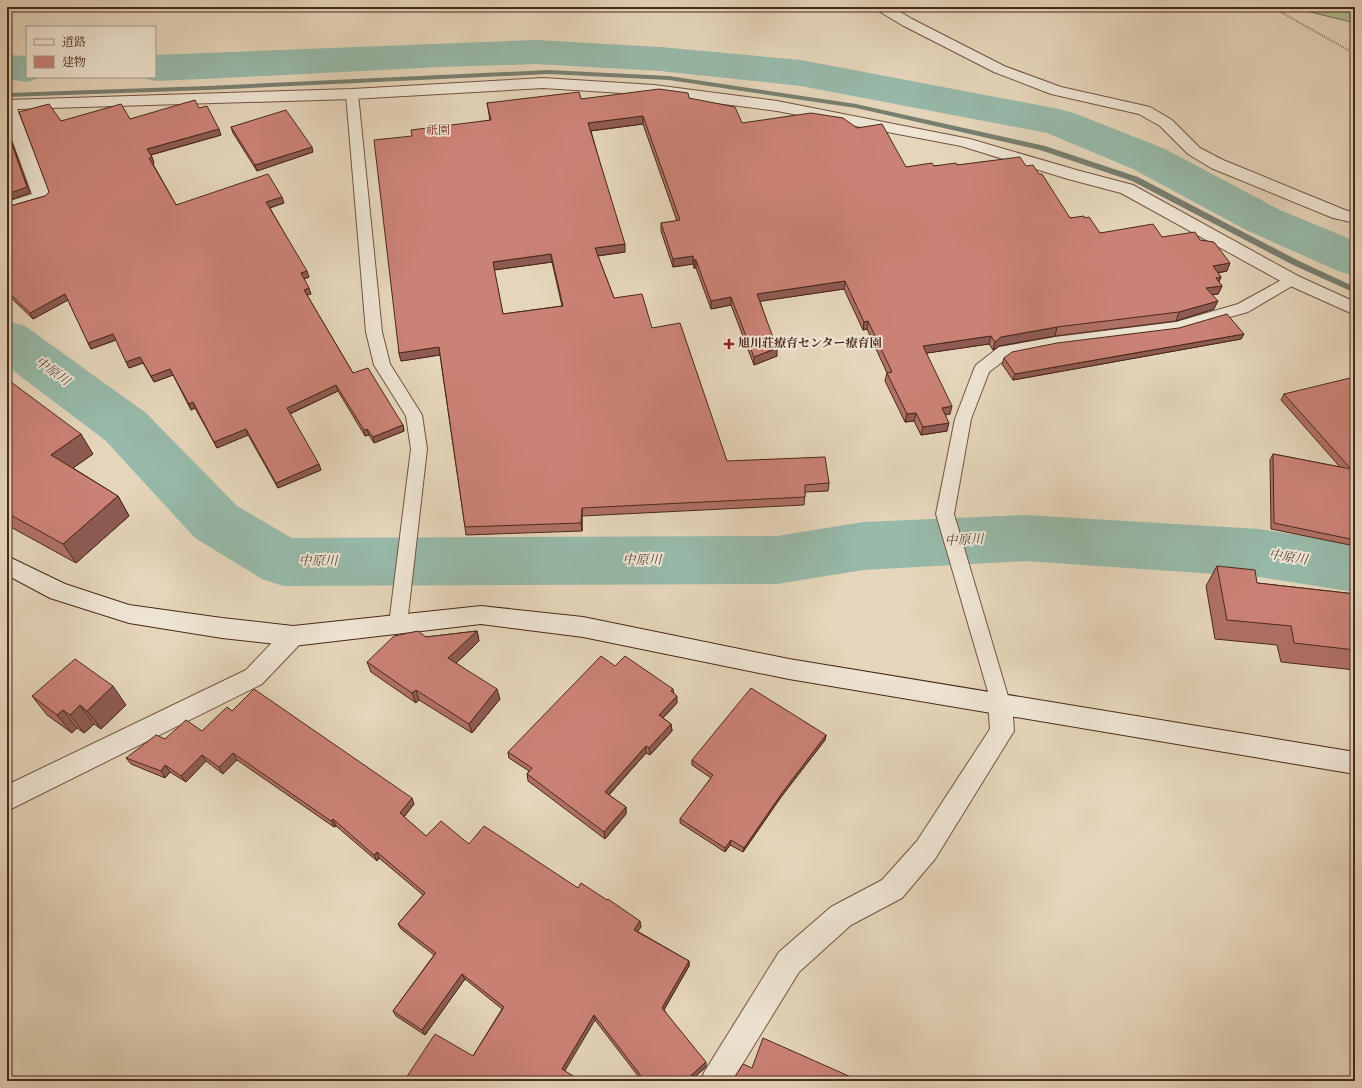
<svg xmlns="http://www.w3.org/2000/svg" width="1362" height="1088" font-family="Vollkorn,'Noto Serif JP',serif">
<rect width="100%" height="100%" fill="#e5d5ba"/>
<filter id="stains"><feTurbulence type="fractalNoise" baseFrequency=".005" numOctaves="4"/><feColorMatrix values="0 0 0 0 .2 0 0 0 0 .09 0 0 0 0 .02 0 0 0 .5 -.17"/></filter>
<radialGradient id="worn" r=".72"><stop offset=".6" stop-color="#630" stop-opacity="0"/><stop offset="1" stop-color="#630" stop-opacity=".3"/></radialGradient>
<!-- green -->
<path fill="#b1be92" stroke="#7e7356" d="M 1290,7 L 1355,7 L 1355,23 Z"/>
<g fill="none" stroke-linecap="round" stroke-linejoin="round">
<!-- stream -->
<path fill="#787f70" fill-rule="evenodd" d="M 548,70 L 669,76 L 856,104 L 1045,146 L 1138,177 L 1299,261 L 1355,287 L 1355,293 L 1293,265 L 1132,181 L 1040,150 L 856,108 L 669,80 L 548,74 L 208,90 L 7,97 L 7,93 L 208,86 Z"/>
<!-- river -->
<g fill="#97b9a9" fill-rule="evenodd">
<path d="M 536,40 L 660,47 L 801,60 L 1059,109 L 1074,113 L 1165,149 L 1280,210 L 1355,241 L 1355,276 L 1338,271 L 1246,230 L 1133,169 L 1047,133 L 801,86 L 660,71 L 536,64 L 440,67 L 202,79 L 155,81 L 141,77 L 155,77 L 155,55 Z"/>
<path d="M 7,55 L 27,56 L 27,77 L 42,77 L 27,82 L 7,79 Z"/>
<path d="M 7,321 L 25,326 L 146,413 L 237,506 L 292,538 L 777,536 L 863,522 L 1025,515 L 1259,529 L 1355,544 L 1355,592 L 1259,577 L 1025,561 L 863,570 L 777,584 L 283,586 L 262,579 L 195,538 L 106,441 L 7,366 Z"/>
</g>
<!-- lane casing -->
<g stroke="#715342" stroke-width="2">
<g id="lane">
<path d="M 352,90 L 357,91 L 358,94 L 382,332 L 390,364 L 422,415 L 427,449 L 407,624 L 405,630 L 398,632 L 391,630 L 389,624 L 411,449 L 406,416 L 374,365 L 366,332 L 346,94 L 347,91 Z"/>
<path d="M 1292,275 L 1297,277 L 1299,280 L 1297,283 L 1248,312 L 1176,332 L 1055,347 L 1010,356 L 989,372 L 971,419 L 954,514 L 1010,703 L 1007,709 L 1000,712 L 993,709 L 936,514 L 955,419 L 974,369 L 976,365 L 999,347 L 1005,346 L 1055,337 L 1176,322 L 1238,304 L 1287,277 Z"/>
</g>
</g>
<!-- street casing -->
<g stroke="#715342" stroke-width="2">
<g id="street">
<path d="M 875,7 L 892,7 L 912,19 L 1004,66 L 1061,87 L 1150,107 L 1172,120 L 1200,148 L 1223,160 L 1345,210 L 1355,213 L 1355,223 L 1333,218 L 1211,168 L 1188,154 L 1160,126 L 1139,114 L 1051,94 L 994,72 L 902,25 L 877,10 Z"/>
<path d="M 543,78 L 654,85 L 777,101 L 970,139 L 1080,171 L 1133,185 L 1298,276 L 1355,302 L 1355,315 L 1286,284 L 1121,193 L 1068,179 L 961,146 L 777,111 L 654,95 L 543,88 L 352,99 L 17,109 L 51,197 L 48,201 L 7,212 L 7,202 L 32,194 L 7,126 L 7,100 L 352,89 Z"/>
<path d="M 293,626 L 301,629 L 305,636 L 301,643 L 262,684 L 7,811 L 7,785 L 246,670 L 285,629 Z"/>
<path d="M 1000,692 L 1009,696 L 1012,703 L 1014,731 L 935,859 L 902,898 L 851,925 L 799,972 L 732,1081 L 700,1081 L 705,1071 L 779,952 L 831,907 L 882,880 L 917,841 L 990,729 L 988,703 L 991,696 Z"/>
</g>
</g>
<!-- secondary casing -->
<g stroke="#4a281a" stroke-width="2">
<path id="secondary" d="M 7,556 L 65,584 L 129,605 L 222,618 L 293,626 L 481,606 L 583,617 L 789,659 L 1355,752 L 1355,774 L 789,679 L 583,637 L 481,624 L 293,646 L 222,638 L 129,623 L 50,598 L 7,575 Z"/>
</g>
<!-- path -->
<path stroke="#4a281a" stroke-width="2" stroke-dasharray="0.5 1.5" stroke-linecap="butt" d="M 1272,7 L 1355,54"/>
<!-- lane -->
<use href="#lane" fill="#eee4d2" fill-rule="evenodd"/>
<!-- street -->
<use href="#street" fill="#eee4d2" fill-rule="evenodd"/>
<!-- secondary -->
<use href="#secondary" fill="#eee4d2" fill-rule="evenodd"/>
</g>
<!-- wall -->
<g fill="#af7065" stroke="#4a281a" fill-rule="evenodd">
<path d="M 689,98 L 742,123 L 906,167 L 957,165 L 1026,166 L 1070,218 L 1085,218 L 1100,233 L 1162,237 L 1227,271 L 1218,273 L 1221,277 L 1219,282 L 1222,286 L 1218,294 L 1212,295 L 1214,309 L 1176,321 L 1055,336 L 999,346 L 993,350 L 989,344 L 926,353 L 950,414 L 945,415 L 947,431 L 921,435 L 914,421 L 905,422 L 885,381 L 887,373 L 867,329 L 863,330 L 844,289 L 760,301 L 777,356 L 754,365 L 731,305 L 711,309 L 696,268 L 694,268 L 693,264 L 673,267 L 661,231 L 661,223 L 677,221 L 643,124 L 591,131 L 625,252 L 598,256 L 614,298 L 652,328 L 727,461 L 829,483 L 828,491 L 805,492 L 804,505 L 582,516 L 582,531 L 466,535 L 465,527 L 440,355 L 401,361 L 399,353 L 412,136 L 490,120 L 487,103 L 581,99 ZM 552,262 L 562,306 L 503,314 L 494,270 Z"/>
<path d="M 199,108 L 221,135 L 151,155 L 154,163 L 153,164 L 176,205 L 284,203 L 270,208 L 309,277 L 304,279 L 311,294 L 307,295 L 353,373 L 403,425 L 404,431 L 374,443 L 369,435 L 365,436 L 338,391 L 290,414 L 321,470 L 278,488 L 248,435 L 217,448 L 195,408 L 191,410 L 173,375 L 154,382 L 143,363 L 129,368 L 116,340 L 91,349 L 68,300 L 33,319 L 7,294 L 7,207 L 45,196 L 49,192 L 61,121 L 130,119 Z"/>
<path d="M 231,127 L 313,152 L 257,171 L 233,133 Z"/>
<path d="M 1244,334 L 1241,339 L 1013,380 L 1002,364 L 1004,358 Z"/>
<path d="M 7,379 L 93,454 L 73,468 L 118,496 L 129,516 L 76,563 L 7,525 Z"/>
<path d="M 1355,383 L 1355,546 L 1271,529 L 1270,460 L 1273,454 L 1340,467 L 1281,400 L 1284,394 Z"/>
<path d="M 1217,566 L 1257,583 L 1355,594 L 1355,670 L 1281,662 L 1277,645 L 1215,639 L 1206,586 Z"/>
<path d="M 477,631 L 479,641 L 456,663 L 500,699 L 472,733 L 419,700 L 416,703 L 371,672 L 367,662 L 426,637 Z"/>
<path d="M 615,666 L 673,689 L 674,694 L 677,703 L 663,718 L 671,724 L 672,731 L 650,755 L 646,753 L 609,795 L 626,807 L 626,814 L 605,839 L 528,781 L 527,774 L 529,771 L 509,758 L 508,752 Z"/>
<path d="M 32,696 L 126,705 L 101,729 L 94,724 L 84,733 L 77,728 L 72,733 L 47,715 Z"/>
<path d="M 232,711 L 414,804 L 404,817 L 426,836 L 469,844 L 578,888 L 641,927 L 637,931 L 689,961 L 689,966 L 664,1010 L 706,1067 L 690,1081 L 642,1081 L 595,1020 L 473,1056 L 502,1009 L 465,979 L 425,1035 L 396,1016 L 393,1011 L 434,955 L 401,929 L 398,924 L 423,895 L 379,858 L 377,861 L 336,826 L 334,827 L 237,760 L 223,774 L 206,761 L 186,782 L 170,772 L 165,778 L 131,764 L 126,758 L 165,739 L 202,731 Z"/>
<path d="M 826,735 L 825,740 L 781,797 L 743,852 L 730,845 L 725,852 L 680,823 L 680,819 L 711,778 L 692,765 L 692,760 Z"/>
</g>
<!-- shaded-wall -->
<g fill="#8e5b53" stroke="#4a281a">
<path d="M 643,116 L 643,124 L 589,131 L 588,123 Z"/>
<path d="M 7,128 L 30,193 L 7,201 Z"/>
<path d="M 219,129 L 221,135 L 150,155 L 147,149 Z"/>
<path d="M 312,147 L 313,152 L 257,171 L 255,165 Z"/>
<path d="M 152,157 L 154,163 L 152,164 L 149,158 Z"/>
<path d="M 282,197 L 284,203 L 268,208 L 266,202 Z"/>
<path d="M 625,244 L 625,252 L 596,256 L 595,248 Z"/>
<path d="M 551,254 L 552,262 L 494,270 L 493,262 Z"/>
<path d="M 693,256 L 693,264 L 673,267 L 673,259 Z"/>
<rect x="694" y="260" width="2" height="8"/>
<path d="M 1230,263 L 1227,271 L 1209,274 L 1213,266 Z"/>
<path d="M 307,271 L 309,277 L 303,279 L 301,273 Z"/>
<path d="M 1221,277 L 1217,285 L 1216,278 Z"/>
<path d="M 845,281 L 844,289 L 756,302 L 757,294 Z"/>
<path d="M 1222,286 L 1218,294 L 1202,296 L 1206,288 Z"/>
<path d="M 309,288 L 311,294 L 305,296 L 304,290 Z"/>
<path d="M 65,294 L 68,300 L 33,319 L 30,313 Z"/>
<path d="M 731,297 L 731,305 L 711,309 L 711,301 Z"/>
<path d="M 1218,301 L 1214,309 L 1176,321 L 1179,312 Z"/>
<path d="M 868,321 L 867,329 L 863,330 L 864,322 Z"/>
<path d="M 1057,327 L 1055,336 L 999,346 L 993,350 L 995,342 L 1001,337 Z"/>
<path d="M 113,334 L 116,340 L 91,349 L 88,343 Z"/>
<path d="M 1244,334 L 1241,339 L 1013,380 L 1015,374 Z"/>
<path d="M 991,336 L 989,344 L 921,354 L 923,346 Z"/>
<path d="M 439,347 L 440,355 L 401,361 L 399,353 Z"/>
<path d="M 777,348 L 777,356 L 754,365 L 754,357 Z"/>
<path d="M 140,357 L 143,363 L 129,368 L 126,362 Z"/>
<path d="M 170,369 L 173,375 L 154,382 L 151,376 Z"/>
<path d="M 336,385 L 338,391 L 289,414 L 287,408 Z"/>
<path d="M 193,402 L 195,408 L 191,410 L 189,404 Z"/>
<path d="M 952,406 L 950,414 L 940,416 L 942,408 Z"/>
<path d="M 916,413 L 914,421 L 905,422 L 907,414 Z"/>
<path d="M 949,423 L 947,431 L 921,435 L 923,427 Z"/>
<path d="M 403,425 L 404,431 L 374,443 L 373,437 Z"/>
<path d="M 246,429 L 248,435 L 217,448 L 214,442 Z"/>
<path d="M 367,429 L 369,435 L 365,436 L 364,430 Z"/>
<path d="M 81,434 L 93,454 L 63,475 L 51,455 Z"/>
<path d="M 319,464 L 321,470 L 278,488 L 276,483 Z"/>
<path d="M 118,496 L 129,516 L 76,563 L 63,544 Z"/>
<path d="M 582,508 L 582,531 L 581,523 Z"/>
<path d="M 477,631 L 479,641 L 451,668 L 448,658 Z"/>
<path d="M 113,686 L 126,705 L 101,729 L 87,711 Z"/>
<path d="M 497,689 L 500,699 L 472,733 L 469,724 Z"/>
<path d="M 416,690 L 419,700 L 416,703 L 412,693 Z"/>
<path d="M 677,696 L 677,703 L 659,722 L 659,715 Z"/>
<path d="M 80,705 L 94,724 L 84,733 L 70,715 Z"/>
<path d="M 63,710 L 77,728 L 72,733 L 57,715 Z"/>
<path d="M 671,724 L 672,731 L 650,755 L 649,748 Z"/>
<path d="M 826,735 L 825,740 L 781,797 L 743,852 L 744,848 L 782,793 Z"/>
<path d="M 646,746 L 646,753 L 606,798 L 605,792 Z"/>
<path d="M 233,753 L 237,760 L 223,774 L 219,767 Z"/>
<path d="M 202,755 L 206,761 L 186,782 L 181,776 Z"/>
<path d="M 165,765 L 170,772 L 165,778 L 161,771 Z"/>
<path d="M 412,798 L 414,804 L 402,819 L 400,813 Z"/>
<path d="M 626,807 L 626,814 L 605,839 L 604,832 Z"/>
<path d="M 333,819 L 336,826 L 334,827 L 331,821 Z"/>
<path d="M 731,840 L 730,845 L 725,852 L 725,848 Z"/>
<path d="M 377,852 L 379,858 L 377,861 L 374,855 Z"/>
<path d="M 640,921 L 641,927 L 635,935 L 634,930 Z"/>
<path d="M 689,961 L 689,966 L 662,1013 L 662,1008 Z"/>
<path d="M 462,974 L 465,979 L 425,1035 L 422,1030 Z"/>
<path d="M 594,1015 L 595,1020 L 563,1074 L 562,1069 Z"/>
<path d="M 706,1062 L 706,1067 L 690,1081 L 685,1081 Z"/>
</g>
<!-- building -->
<g fill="#cb8276" stroke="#4a281a" fill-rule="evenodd">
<path d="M 659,89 L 688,93 L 689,98 L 735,107 L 742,123 L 811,113 L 843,118 L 857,128 L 882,124 L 906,167 L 932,163 L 934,166 L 956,163 L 957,165 L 1020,157 L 1026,166 L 1033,165 L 1039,174 L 1042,174 L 1070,218 L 1084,216 L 1085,218 L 1089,217 L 1100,233 L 1153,224 L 1162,237 L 1195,232 L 1200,240 L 1214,242 L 1230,263 L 1213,266 L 1221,277 L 1216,278 L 1222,286 L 1206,288 L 1218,301 L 1179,312 L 1057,327 L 1001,337 L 995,342 L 991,336 L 923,346 L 952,406 L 942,408 L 949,423 L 923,427 L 916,413 L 907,414 L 887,373 L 892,372 L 868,321 L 864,322 L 845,281 L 757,294 L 777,348 L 754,357 L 731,297 L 711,301 L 696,260 L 694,260 L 693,256 L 673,259 L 661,223 L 680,220 L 643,116 L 588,123 L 625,244 L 595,248 L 614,298 L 642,294 L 652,328 L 680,323 L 727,461 L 825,457 L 829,483 L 805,485 L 805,497 L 582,508 L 581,523 L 465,527 L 439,347 L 399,353 L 374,140 L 412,136 L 411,130 L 491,120 L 487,103 L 579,92 L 581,99 ZM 551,254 L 563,306 L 503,314 L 493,262 Z"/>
<path d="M 195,100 L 199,108 L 207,106 L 219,129 L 147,149 L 152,157 L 149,158 L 176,205 L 268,174 L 282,197 L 266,202 L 307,271 L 301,273 L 309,288 L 304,290 L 353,373 L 368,368 L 403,425 L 373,437 L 367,429 L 364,430 L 336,385 L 287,408 L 319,464 L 276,483 L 246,429 L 214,442 L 193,402 L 189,404 L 170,369 L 151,376 L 140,357 L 126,362 L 113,334 L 88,343 L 65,294 L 30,313 L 7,291 L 7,207 L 45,196 L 49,192 L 19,112 L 49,104 L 61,121 L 121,104 L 130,119 Z"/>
<path d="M 286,110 L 312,147 L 255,165 L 231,127 Z"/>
<path d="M 7,130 L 27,187 L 7,194 Z"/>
<path d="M 1227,314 L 1244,334 L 1015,374 L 1004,358 L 1012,352 L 1057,343 L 1179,328 Z"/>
<path d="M 1350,378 L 1355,383 L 1355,540 L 1274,523 L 1273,454 L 1351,469 L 1284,394 Z"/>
<path d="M 7,379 L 81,434 L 51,455 L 118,496 L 63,544 L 7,513 Z"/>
<path d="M 1217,566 L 1255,570 L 1257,583 L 1355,594 L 1355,650 L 1294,643 L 1291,626 L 1227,620 Z"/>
<path d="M 418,631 L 426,637 L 477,631 L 448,658 L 497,689 L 469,724 L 416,690 L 412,693 L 367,662 L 394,636 Z"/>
<path d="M 601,656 L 615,666 L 625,656 L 673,689 L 671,691 L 677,696 L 659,715 L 671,724 L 649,748 L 646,746 L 605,792 L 626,807 L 604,832 L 527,774 L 532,768 L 508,752 Z"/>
<path d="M 75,659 L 113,686 L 87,711 L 80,705 L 70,715 L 63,710 L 57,715 L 32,696 Z"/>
<path d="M 751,688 L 826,735 L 782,793 L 744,848 L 731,840 L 725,848 L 680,819 L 713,775 L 692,760 Z"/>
<path d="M 254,689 L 412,798 L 400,813 L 426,836 L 441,821 L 469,844 L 484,826 L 578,888 L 581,883 L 607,900 L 608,899 L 640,921 L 634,930 L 689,961 L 662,1008 L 706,1062 L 685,1081 L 645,1081 L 594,1015 L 562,1069 L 581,1081 L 404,1081 L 435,1034 L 473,1056 L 504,1007 L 462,974 L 422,1030 L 393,1011 L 436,953 L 398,924 L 425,893 L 377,852 L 374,855 L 333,819 L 331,821 L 233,753 L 219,767 L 202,755 L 181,776 L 165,765 L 161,771 L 126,758 L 156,735 L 165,739 L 186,720 L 202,731 L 227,707 L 232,711 Z"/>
<path d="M 763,1038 L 860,1081 L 732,1081 L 743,1064 L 752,1068 Z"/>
</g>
<!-- markers -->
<path fill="#8f2418" stroke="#eee4d2" stroke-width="1.5" d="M727 338h4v4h4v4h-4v4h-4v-4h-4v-4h4z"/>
<g text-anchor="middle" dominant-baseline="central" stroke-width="4" stroke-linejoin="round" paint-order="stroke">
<!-- far-quarter labels -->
<g font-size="12" fill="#7a1f14" stroke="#eee4d2">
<text x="438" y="131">祇園</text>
</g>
<!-- poi labels -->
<g font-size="12" font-weight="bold" fill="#4a281a" stroke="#eee4d2" text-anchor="start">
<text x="738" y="344">旭川荘療育センター療育園</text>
</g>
<!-- water labels -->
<g font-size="13" font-style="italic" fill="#594537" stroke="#eee4d2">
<text transform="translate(52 372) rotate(36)">中原川</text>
<text transform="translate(964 541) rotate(-3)">中原川</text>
<text transform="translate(1288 558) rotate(9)">中原川</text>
<text x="642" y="561">中原川</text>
<text x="318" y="562">中原川</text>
</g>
</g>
<!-- margin -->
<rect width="1362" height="1088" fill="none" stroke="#e5d5ba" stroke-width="24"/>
<rect x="8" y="8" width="1346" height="1072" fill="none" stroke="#4a281a" stroke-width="2"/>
<rect x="12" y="12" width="1338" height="1064" fill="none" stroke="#4a281a"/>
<!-- legend -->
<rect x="26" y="26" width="130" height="52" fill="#eee4d2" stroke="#ac9988"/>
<rect x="34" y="39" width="20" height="6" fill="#eee4d2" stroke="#ac9988"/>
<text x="62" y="46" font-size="12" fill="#4a281a">道路</text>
<rect x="34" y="56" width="20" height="12" fill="#cb8276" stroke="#ac9988"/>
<text x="62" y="66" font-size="12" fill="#4a281a">建物</text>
<rect width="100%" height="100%" filter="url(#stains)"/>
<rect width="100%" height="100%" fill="url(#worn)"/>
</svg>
